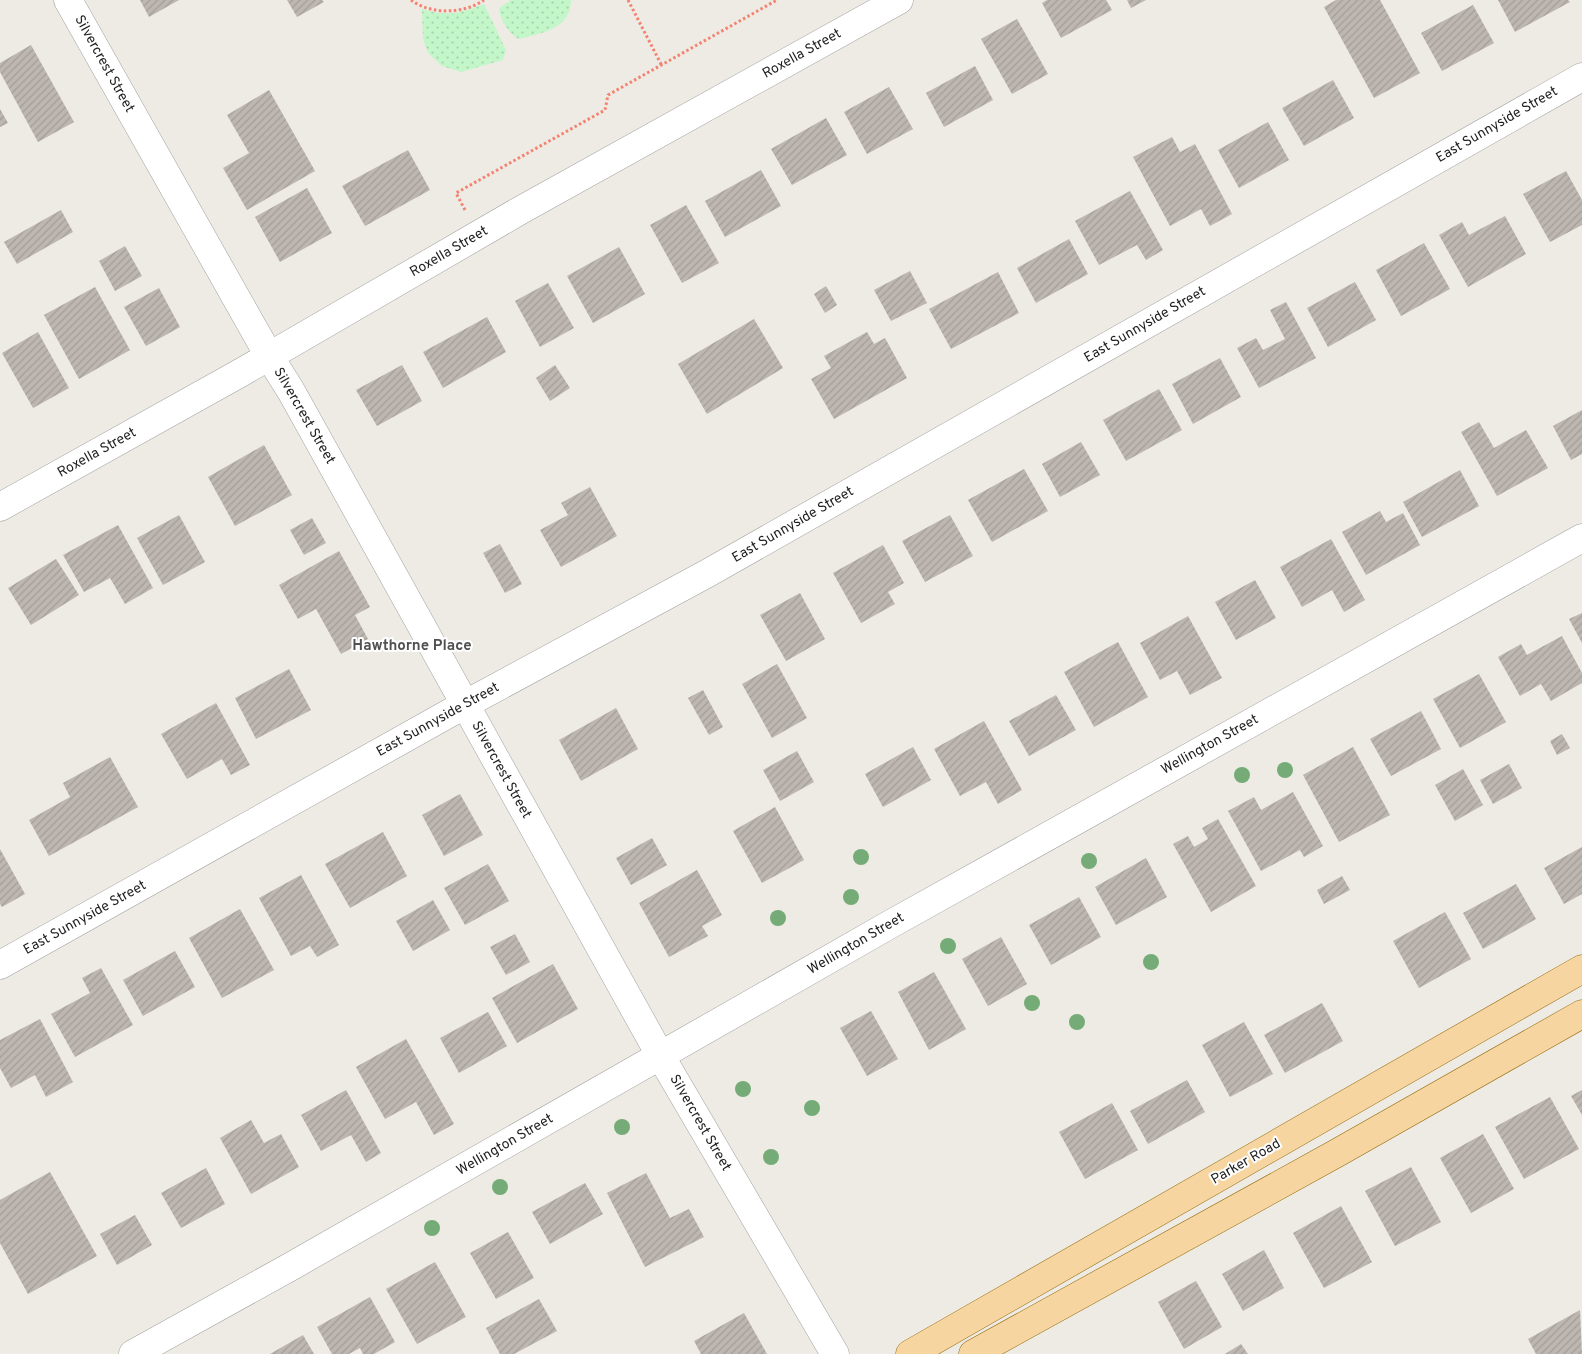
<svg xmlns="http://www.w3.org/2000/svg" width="1582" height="1354" font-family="Overpass,sans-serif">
<defs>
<pattern id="park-dots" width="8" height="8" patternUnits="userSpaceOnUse" patternTransform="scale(1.25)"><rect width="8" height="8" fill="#c3f6c9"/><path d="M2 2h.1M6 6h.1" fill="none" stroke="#a7d2ac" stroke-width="1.8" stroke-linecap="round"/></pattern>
<pattern id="building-hatch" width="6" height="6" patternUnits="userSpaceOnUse" patternTransform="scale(1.25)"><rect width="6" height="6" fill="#beb7b1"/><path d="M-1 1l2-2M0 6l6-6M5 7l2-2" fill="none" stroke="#a39d98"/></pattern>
</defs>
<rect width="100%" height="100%" fill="#eeebe4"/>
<!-- park -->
<g fill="url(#park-dots)">
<path d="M 511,0 L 571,0 C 571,29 541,33 519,39 C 509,34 500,20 499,8 Z"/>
<path d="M 484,4 L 506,50 L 503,60 L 461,72 L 442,66 L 428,53 L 423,39 L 422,9 C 445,17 462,13 484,4 Z"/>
</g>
<!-- building -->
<g fill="url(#building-hatch)">
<path d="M 140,0 L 179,0 L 149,17 Z"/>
<path d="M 287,0 L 322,0 L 324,2 L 297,17 Z"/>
<path d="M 1047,0 L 1106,0 L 1112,10 L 1061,38 L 1042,3 Z"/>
<path d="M 1127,0 L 1146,0 L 1131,8 Z"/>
<path d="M 1336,0 L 1380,0 L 1420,73 L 1374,98 L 1324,7 Z"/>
<path d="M 1498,0 L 1568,0 L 1570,2 L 1515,32 Z"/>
<path d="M 1473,5 L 1494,43 L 1442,71 L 1421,33 Z"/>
<path d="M 1017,19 L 1048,74 L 1012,94 L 981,39 Z"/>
<path d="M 31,45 L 74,122 L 38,142 L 0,72 L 0,63 Z"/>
<path d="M 975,66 L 993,100 L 944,127 L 926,93 Z"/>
<path d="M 1333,80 L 1354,118 L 1304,146 L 1282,108 Z"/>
<path d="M 889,87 L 913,129 L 867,154 L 844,112 Z"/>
<path d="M 269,90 L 315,171 L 247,210 L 223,168 L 249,153 L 227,115 Z"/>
<path d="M 0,109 L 8,123 L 0,127 Z"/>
<path d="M 826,118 L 847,155 L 792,185 L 771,149 Z"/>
<path d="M 1268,122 L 1289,160 L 1239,188 L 1218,150 Z"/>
<path d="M 1172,137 L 1180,152 L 1195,144 L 1232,214 L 1210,226 L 1201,209 L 1170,226 L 1133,157 Z"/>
<path d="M 408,150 L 430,190 L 365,226 L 342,186 Z"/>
<path d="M 761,170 L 781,206 L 725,237 L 705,201 Z"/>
<path d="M 1566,171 L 1582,200 L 1582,225 L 1550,242 L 1523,194 Z"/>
<path d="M 307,188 L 332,233 L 280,262 L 255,217 Z"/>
<path d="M 1130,191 L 1163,250 L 1146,260 L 1137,245 L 1099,265 L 1075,221 Z"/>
<path d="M 686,205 L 719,263 L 682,283 L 650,225 Z"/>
<path d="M 61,210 L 73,232 L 17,264 L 4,242 Z"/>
<path d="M 1505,216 L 1526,254 L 1468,287 L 1439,235 L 1462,222 L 1469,235 Z"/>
<path d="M 1069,239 L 1088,274 L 1036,303 L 1017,268 Z"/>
<path d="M 1424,243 L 1450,289 L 1401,316 L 1376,270 Z"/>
<path d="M 125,246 L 142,276 L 115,291 L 99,261 Z"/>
<path d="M 619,247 L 645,294 L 593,323 L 567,276 Z"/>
<path d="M 910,271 L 927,303 L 891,321 L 874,290 Z"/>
<path d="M 998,272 L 1019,313 L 951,349 L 929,309 Z"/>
<path d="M 1355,282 L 1376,320 L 1328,347 L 1307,308 Z"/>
<path d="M 548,283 L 574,328 L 540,347 L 515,301 Z"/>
<path d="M 826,286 L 837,305 L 825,313 L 814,294 Z"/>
<path d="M 95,287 L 130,350 L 79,379 L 44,315 Z"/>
<path d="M 159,288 L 180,327 L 146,346 L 124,307 Z"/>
<path d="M 1286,302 L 1316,358 L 1259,388 L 1237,348 L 1256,338 L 1263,350 L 1285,339 L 1270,310 Z"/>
<path d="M 487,317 L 506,352 L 443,388 L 423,352 Z"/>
<path d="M 754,319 L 783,368 L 707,414 L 678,364 Z"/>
<path d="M 38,332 L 69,388 L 33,408 L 2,353 Z"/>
<path d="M 867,332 L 874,344 L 885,338 L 907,378 L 834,419 L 811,379 L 831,368 L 824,356 Z"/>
<path d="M 1220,358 L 1241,397 L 1193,424 L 1172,384 Z"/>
<path d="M 402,365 L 422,401 L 377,426 L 356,390 Z"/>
<path d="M 555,365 L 570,388 L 550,401 L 536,378 Z"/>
<path d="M 1159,389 L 1182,430 L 1126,461 L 1103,420 Z"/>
<path d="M 1582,410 L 1582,454 L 1571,460 L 1553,426 Z"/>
<path d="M 1479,422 L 1494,448 L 1526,430 L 1548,468 L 1497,496 L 1461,432 Z"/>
<path d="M 1081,442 L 1100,475 L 1060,497 L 1042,464 Z"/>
<path d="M 264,445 L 292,495 L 235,526 L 208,477 Z"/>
<path d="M 1024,469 L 1048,511 L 992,542 L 968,500 Z"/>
<path d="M 1460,470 L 1479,506 L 1422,537 L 1403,502 Z"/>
<path d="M 590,487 L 617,536 L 561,567 L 540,530 L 568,515 L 561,503 Z"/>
<path d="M 1380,511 L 1386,522 L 1403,513 L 1420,545 L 1366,575 L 1342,532 Z"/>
<path d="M 179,515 L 205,562 L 163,585 L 137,538 Z"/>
<path d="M 950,515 L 973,556 L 925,582 L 902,541 Z"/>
<path d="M 312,518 L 326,543 L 304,555 L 290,530 Z"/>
<path d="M 118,525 L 153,588 L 125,604 L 110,578 L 84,592 L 63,555 Z"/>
<path d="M 1331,539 L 1365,600 L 1344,612 L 1332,590 L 1302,607 L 1280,567 Z"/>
<path d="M 500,544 L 522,584 L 505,593 L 483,553 Z"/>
<path d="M 883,545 L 904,583 L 888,592 L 895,604 L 861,623 L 833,573 Z"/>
<path d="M 339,551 L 370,607 L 355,615 L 368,639 L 341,654 L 316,609 L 298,619 L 279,585 Z"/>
<path d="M 56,559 L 79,595 L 31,625 L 8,588 Z"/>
<path d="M 1255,580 L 1276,618 L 1236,640 L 1215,602 Z"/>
<path d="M 800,593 L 825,639 L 786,661 L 760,615 Z"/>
<path d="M 1582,613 L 1582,643 L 1569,619 Z"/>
<path d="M 1188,616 L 1222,678 L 1190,695 L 1177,671 L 1160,680 L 1140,643 Z"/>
<path d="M 1562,636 L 1582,673 L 1582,683 L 1551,701 L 1541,684 L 1520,696 L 1498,657 L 1521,644 L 1527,655 Z"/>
<path d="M 1118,642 L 1148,697 L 1094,727 L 1064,672 Z"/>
<path d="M 777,664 L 807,718 L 772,738 L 742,684 Z"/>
<path d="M 289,669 L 311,710 L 256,739 L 235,698 Z"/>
<path d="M 1479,674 L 1506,722 L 1460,748 L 1433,699 Z"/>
<path d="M 703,690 L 723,727 L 709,735 L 688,698 Z"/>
<path d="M 1056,695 L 1076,730 L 1029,756 L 1009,721 Z"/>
<path d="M 216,703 L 250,765 L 231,775 L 222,759 L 187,779 L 161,734 Z"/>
<path d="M 616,708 L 638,749 L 581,781 L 559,740 Z"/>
<path d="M 1421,711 L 1441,749 L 1391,776 L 1370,739 Z"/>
<path d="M 984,721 L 1022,790 L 998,804 L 986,782 L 960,796 L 934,749 Z"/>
<path d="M 1562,734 L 1570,748 L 1557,755 L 1550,741 Z"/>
<path d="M 913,747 L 931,780 L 883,807 L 865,774 Z"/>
<path d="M 1353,747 L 1390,815 L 1339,842 L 1303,775 Z"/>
<path d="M 797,751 L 814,782 L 780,801 L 763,770 Z"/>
<path d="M 110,757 L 138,807 L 49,856 L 29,820 L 70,797 L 63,783 Z"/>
<path d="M 1509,764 L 1522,788 L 1493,804 L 1480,780 Z"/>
<path d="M 1463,769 L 1483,805 L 1455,821 L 1435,785 Z"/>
<path d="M 1293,792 L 1323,846 L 1304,857 L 1300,850 L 1261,871 L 1228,811 L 1254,797 L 1261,810 Z"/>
<path d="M 460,794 L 483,835 L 444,856 L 422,815 Z"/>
<path d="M 775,807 L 804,860 L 762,883 L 733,831 Z"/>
<path d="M 1218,819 L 1256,886 L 1211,912 L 1173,844 L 1188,836 L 1194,847 L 1208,839 L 1202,828 Z"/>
<path d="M 383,832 L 407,876 L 350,908 L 325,864 Z"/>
<path d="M 652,838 L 667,865 L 631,885 L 616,858 Z"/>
<path d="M 1582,847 L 1582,894 L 1564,904 L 1544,868 Z"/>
<path d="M 0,849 L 25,894 L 2,907 L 0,904 Z"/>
<path d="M 1146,858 L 1167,897 L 1116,925 L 1095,887 Z"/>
<path d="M 488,864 L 509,901 L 465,925 L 444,888 Z"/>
<path d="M 697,870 L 722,915 L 702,926 L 708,936 L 669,957 L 639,903 Z"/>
<path d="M 301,875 L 339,945 L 317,957 L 310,946 L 291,956 L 259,898 Z"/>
<path d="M 1342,876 L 1350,890 L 1324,904 L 1317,890 Z"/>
<path d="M 1516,884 L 1536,919 L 1483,949 L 1463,913 Z"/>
<path d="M 1079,897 L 1101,937 L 1051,965 L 1029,925 Z"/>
<path d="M 433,900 L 450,930 L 413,951 L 396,921 Z"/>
<path d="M 240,909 L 274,970 L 222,998 L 189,938 Z"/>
<path d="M 1445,912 L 1471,959 L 1419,988 L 1393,941 Z"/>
<path d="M 515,934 L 530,962 L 506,975 L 490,947 Z"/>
<path d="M 1001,937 L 1027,984 L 988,1006 L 962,959 Z"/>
<path d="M 175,951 L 195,987 L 143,1016 L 123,980 Z"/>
<path d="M 553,964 L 578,1009 L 517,1043 L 492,998 Z"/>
<path d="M 101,968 L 133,1025 L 75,1057 L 51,1014 L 90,993 L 82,978 Z"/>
<path d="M 934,972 L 966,1029 L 929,1050 L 898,992 Z"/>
<path d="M 1322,1003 L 1343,1041 L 1285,1073 L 1264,1035 Z"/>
<path d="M 871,1011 L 898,1059 L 867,1076 L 840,1028 Z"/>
<path d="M 488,1012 L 507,1046 L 459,1073 L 440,1038 Z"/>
<path d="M 40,1019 L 73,1082 L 46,1097 L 35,1075 L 11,1088 L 0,1068 L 0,1040 Z"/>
<path d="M 1244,1022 L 1273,1074 L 1230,1097 L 1202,1045 Z"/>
<path d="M 406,1039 L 454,1124 L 434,1135 L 416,1102 L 385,1119 L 356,1067 Z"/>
<path d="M 1187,1080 L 1205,1112 L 1148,1144 L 1130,1111 Z"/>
<path d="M 346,1090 L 381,1153 L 366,1162 L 351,1135 L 321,1151 L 301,1115 Z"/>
<path d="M 1582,1090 L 1582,1115 L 1571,1096 Z"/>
<path d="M 1550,1097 L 1579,1149 L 1524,1179 L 1495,1127 Z"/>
<path d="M 1112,1103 L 1138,1150 L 1085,1179 L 1059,1132 Z"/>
<path d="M 251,1120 L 264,1143 L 281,1134 L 299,1167 L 251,1194 L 220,1138 Z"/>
<path d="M 1483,1134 L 1514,1189 L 1471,1213 L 1440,1158 Z"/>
<path d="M 1411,1167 L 1441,1222 L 1395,1246 L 1365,1191 Z"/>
<path d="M 206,1168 L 225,1204 L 181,1228 L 161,1193 Z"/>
<path d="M 50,1172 L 97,1256 L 28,1294 L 0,1243 L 0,1200 Z"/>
<path d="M 646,1173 L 670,1218 L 689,1209 L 704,1237 L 645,1267 L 607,1193 Z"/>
<path d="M 585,1183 L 603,1214 L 550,1244 L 532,1212 Z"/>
<path d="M 1341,1206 L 1372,1262 L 1324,1288 L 1293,1233 Z"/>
<path d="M 135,1215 L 152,1245 L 117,1265 L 100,1234 Z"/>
<path d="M 508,1232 L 534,1278 L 496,1299 L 470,1253 Z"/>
<path d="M 1264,1250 L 1284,1288 L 1243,1311 L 1222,1274 Z"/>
<path d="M 435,1262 L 466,1317 L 417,1344 L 386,1289 Z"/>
<path d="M 1196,1281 L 1222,1327 L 1184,1349 L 1158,1302 Z"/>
<path d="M 370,1297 L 395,1342 L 374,1354 L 363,1354 L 360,1348 L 349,1354 L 332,1354 L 317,1327 Z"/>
<path d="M 539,1299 L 557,1331 L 514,1354 L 500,1354 L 486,1328 Z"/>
<path d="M 1580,1310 L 1582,1354 L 1536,1354 L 1528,1339 Z"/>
<path d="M 744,1313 L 767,1354 L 701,1354 L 694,1341 Z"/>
<path d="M 303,1335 L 314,1354 L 270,1354 Z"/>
<path d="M 1241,1344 L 1248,1354 L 1225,1354 Z"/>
</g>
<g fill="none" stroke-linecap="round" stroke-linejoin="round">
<!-- minor casing -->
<g stroke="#a2a2a2" stroke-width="29">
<g id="minor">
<path d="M 68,0 L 269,356 L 291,391 L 660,1055 L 835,1354"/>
<path d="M 0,507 L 242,372 L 521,210 L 899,0"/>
<path d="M 0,965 L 464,705 L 708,573 L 1582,77"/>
<path d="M 133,1354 L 290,1267 L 889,925 L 1582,538"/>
</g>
</g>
<!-- major casing -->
<g stroke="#906808" stroke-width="29">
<g id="major">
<path d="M 910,1354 L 1582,969"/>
<path d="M 973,1354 L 1337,1153 L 1582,1014"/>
</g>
</g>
<!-- path -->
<g stroke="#f38371" stroke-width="3" stroke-dasharray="2.5 2.5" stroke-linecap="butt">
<path d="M 411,0 C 431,15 464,14 484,0"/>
<path d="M 628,0 L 662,66"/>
<path d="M 465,210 L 456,193 L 605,110 L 608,95 L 777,0"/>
</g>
<!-- minor -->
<use href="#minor" stroke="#fff" stroke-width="28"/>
<!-- major -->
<use href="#major" stroke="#f7d5a0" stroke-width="28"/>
</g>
<!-- trees -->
<g fill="#74ab77">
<circle cx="1285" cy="770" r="8"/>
<circle cx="1242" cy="775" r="8"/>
<circle cx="861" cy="857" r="8"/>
<circle cx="1089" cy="861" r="8"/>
<circle cx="851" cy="897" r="8"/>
<circle cx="778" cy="918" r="8"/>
<circle cx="948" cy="946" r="8"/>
<circle cx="1151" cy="962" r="8"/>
<circle cx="1032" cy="1003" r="8"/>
<circle cx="1077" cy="1022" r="8"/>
<circle cx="743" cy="1089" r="8"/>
<circle cx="812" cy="1108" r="8"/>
<circle cx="622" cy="1127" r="8"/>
<circle cx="771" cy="1157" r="8"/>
<circle cx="500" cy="1187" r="8"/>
<circle cx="432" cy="1228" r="8"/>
</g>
<g text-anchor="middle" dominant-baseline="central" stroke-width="4" stroke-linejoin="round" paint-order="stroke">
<!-- street labels -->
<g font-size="14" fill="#1e1e1e" stroke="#fff">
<text transform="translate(802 54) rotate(-29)">Roxella Street</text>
<text transform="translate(104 64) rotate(61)">Silvercrest Street</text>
<text transform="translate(1497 125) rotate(-30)">East Sunnyside Street</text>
<text transform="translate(449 252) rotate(-30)">Roxella Street</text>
<text transform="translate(1145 325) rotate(-30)">East Sunnyside Street</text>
<text transform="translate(304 416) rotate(60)">Silvercrest Street</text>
<text transform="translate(97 453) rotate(-29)">Roxella Street</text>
<text transform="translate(793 525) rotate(-30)">East Sunnyside Street</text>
<text transform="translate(438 720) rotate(-29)">East Sunnyside Street</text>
<text transform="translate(1210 745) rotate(-29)">Wellington Street</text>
<text transform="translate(501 770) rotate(61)">Silvercrest Street</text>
<text transform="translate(85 918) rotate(-29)">East Sunnyside Street</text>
<text transform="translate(856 944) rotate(-30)">Wellington Street</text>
<text transform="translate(700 1123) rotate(60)">Silvercrest Street</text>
<text transform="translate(505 1145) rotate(-30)">Wellington Street</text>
<text transform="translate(1246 1162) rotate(-30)">Parker Road</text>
</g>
<!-- neighbourhood labels -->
<g font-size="15" font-weight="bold" fill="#515151" stroke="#fff">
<text x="412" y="646">Hawthorne Place</text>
</g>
</g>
</svg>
